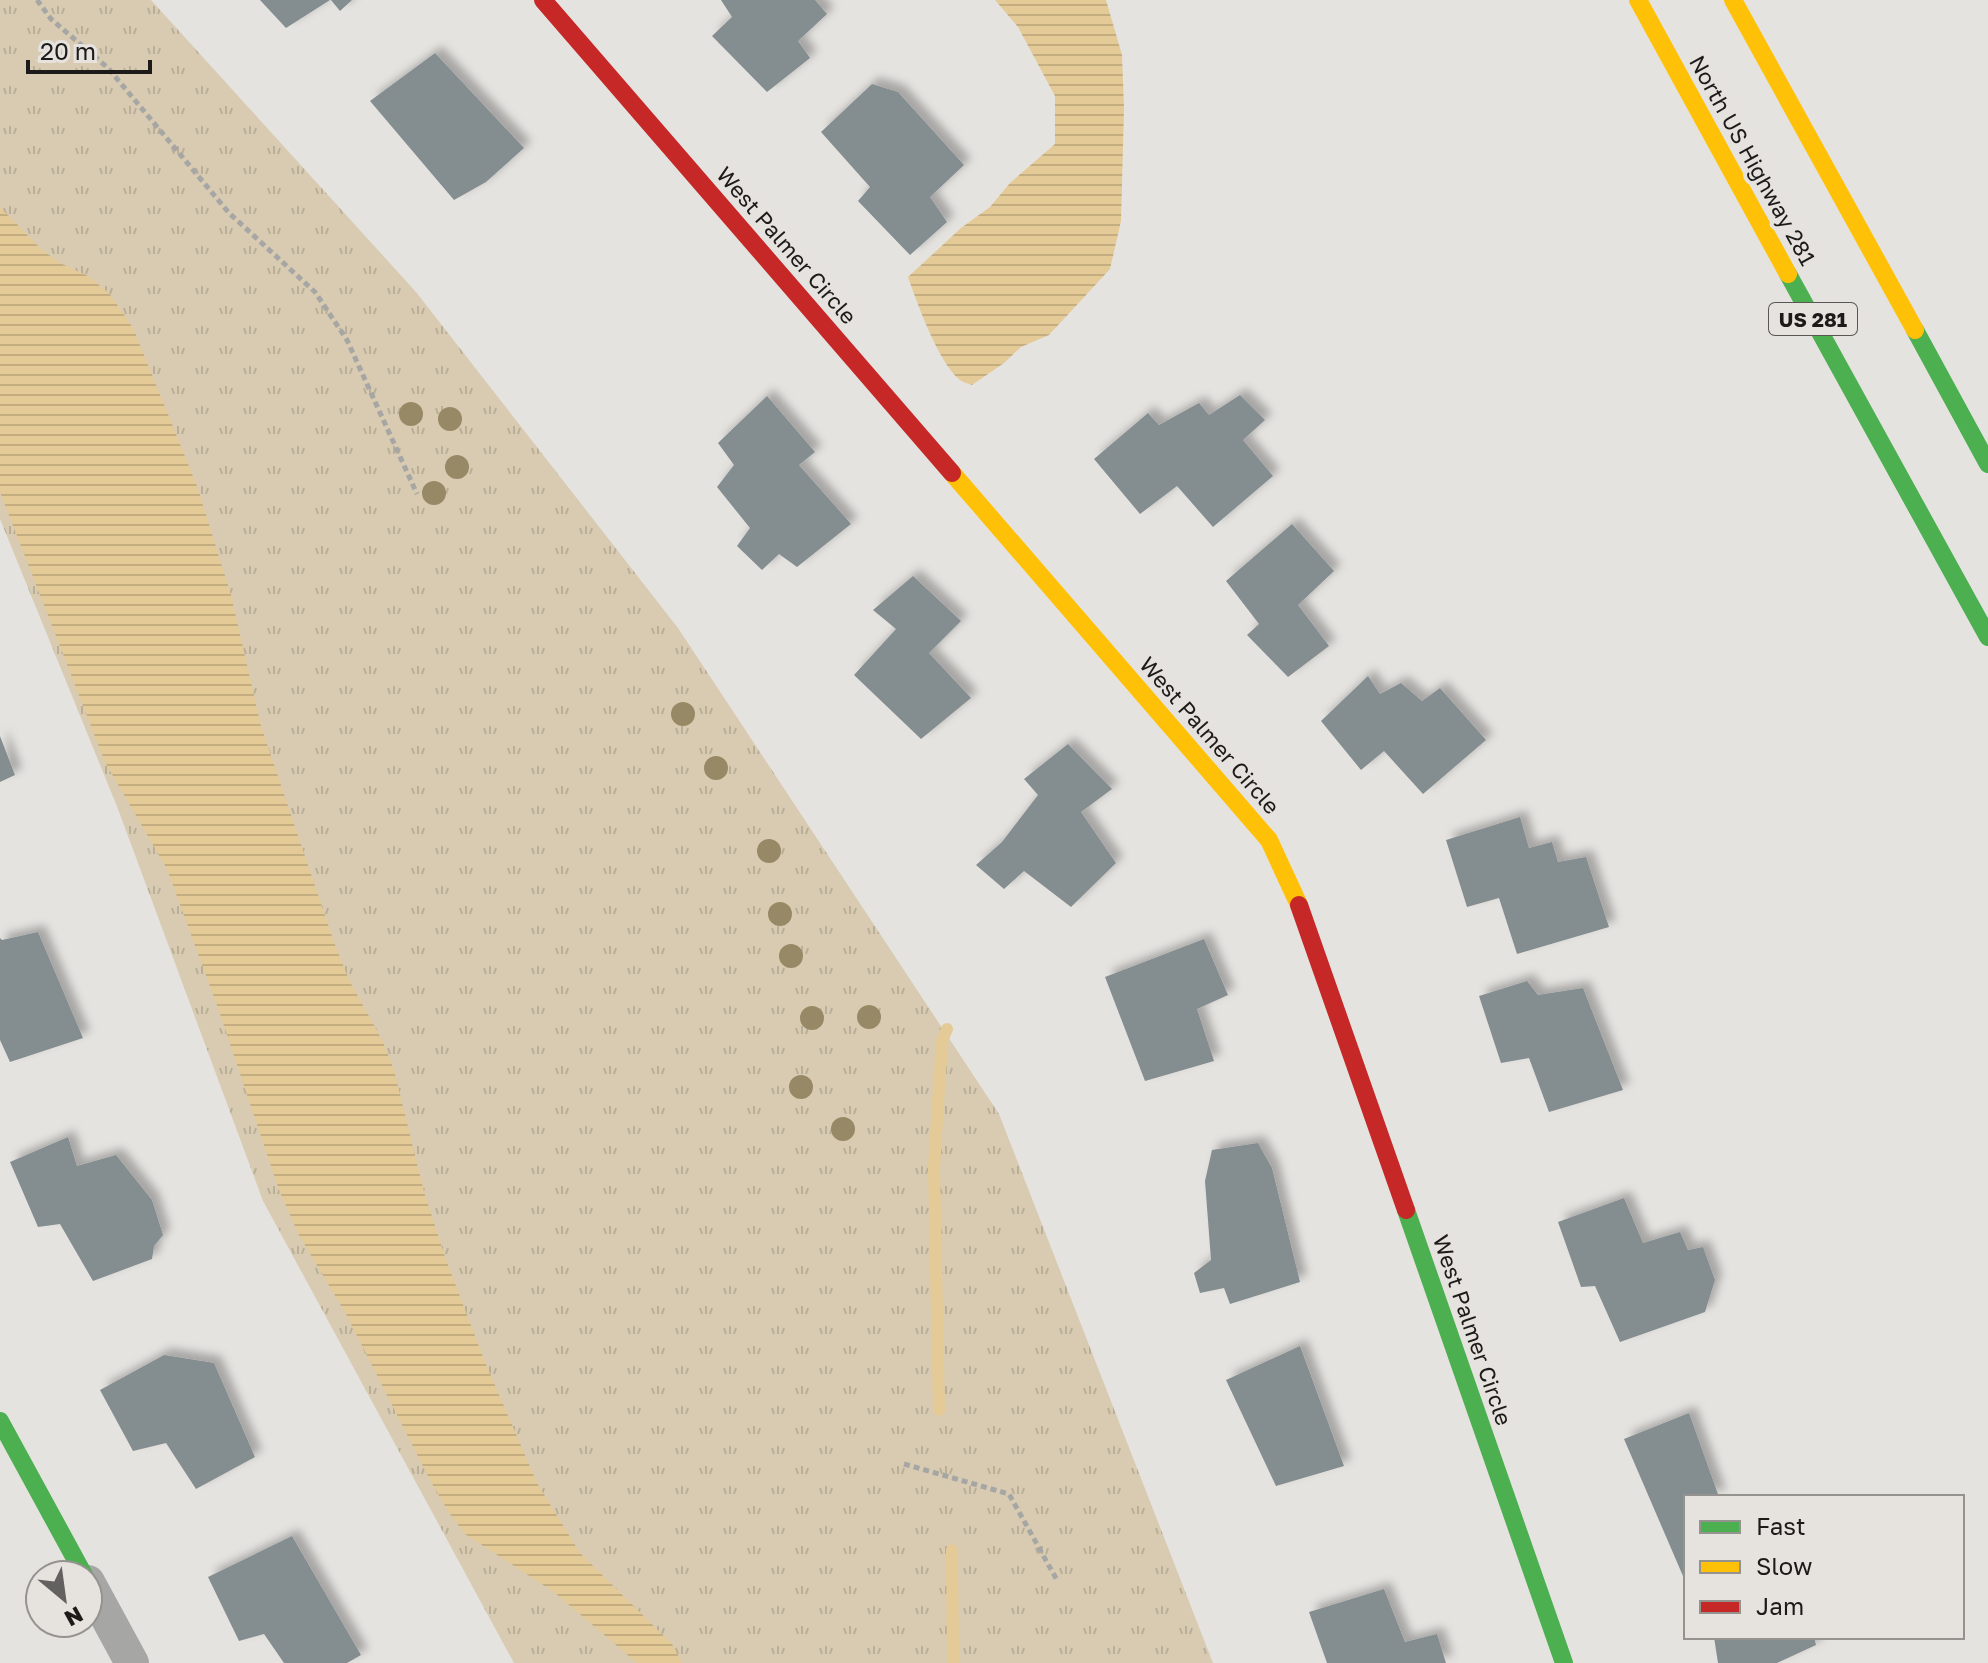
<svg xmlns="http://www.w3.org/2000/svg" width="1988" height="1663" font-family="'Golos Text',sans-serif">
<defs>
<pattern id="grass-tufts" width="24" height="20" patternUnits="userSpaceOnUse" patternTransform="scale(2)"><rect width="24" height="20" fill="#d8cbb1"/><path d="M3 7l-1-3M5 7V3M7 7l1-3M15 17l-1-3M17 17v-4M19 17l1-3" fill="none" stroke="#b9ae98"/></pattern>
<pattern id="water-rules" width="6" height="5" patternUnits="userSpaceOnUse" patternTransform="scale(2)"><rect width="6" height="5" fill="#e4ca96"/><path d="M0 2.5h6" fill="none" stroke="#c3ad81"/></pattern>
<filter id="shadow"><feDropShadow dx="7" dy="-7" stdDeviation="4" flood-color="#0004"/></filter>
</defs>
<rect width="100%" height="100%" fill="#e5e3e0"/>
<!-- grass -->
<path fill="url(#grass-tufts)" d="M 0,0 L 151,0 L 416,292 L 678,628 L 999,1114 L 1213,1663 L 514,1663 L 263,1201 L 118,809 L 0,519 Z"/>
<!-- water -->
<g fill="url(#water-rules)">
<path d="M 995,0 L 1106,0 L 1122,55 L 1124,108 L 1121,221 L 1110,269 L 1049,335 L 1021,347 L 1004,363 L 972,385 C 970,384 962,382 960,380 C 939,364 917,303 908,277 L 961,228 L 990,207 L 1010,183 L 1055,144 L 1055,96 L 1018,27 Z"/>
<path d="M 0,207 L 41,249 L 60,263 L 88,276 L 109,293 L 133,328 L 197,486 L 231,595 L 261,726 L 334,942 L 349,980 L 382,1040 L 394,1070 L 424,1192 L 446,1260 L 485,1362 L 537,1483 L 580,1553 L 672,1644 L 682,1663 L 637,1663 L 554,1592 L 465,1534 L 450,1514 L 431,1482 L 346,1314 L 299,1235 L 279,1190 L 219,1011 L 167,869 L 105,762 L 0,492 Z"/>
</g>
<g fill="none" stroke-linecap="round" stroke-linejoin="round">
<!-- stream -->
<g stroke="#e4ca96" stroke-width="12">
<path d="M 939,1410 L 934,1167 L 942,1041 L 947,1029"/>
<path d="M 952,1550 L 953,1663"/>
</g>
</g>
<!-- building -->
<g fill="#848d8f" filter="url(#shadow)">
<path d="M 260,0 L 330,0 L 286,28 Z"/>
<path d="M 331,0 L 352,0 L 340,11 Z"/>
<path d="M 721,0 L 815,0 L 827,14 L 798,41 L 810,58 L 767,92 L 712,36 L 732,17 Z"/>
<path d="M 435,53 L 524,148 L 486,182 L 454,200 L 370,101 Z"/>
<path d="M 872,84 L 898,92 L 964,165 L 930,197 L 947,222 L 910,255 L 858,201 L 870,187 L 821,132 Z"/>
<path d="M 1240,395 L 1265,420 L 1243,440 L 1273,476 L 1213,527 L 1177,486 L 1140,514 L 1094,459 L 1148,413 L 1159,425 L 1199,403 L 1209,415 Z"/>
<path d="M 767,396 L 815,452 L 799,465 L 851,524 L 797,567 L 779,554 L 762,570 L 737,546 L 750,528 L 717,487 L 734,465 L 718,443 Z"/>
<path d="M 1292,524 L 1334,571 L 1298,605 L 1329,646 L 1288,677 L 1247,635 L 1259,624 L 1226,581 Z"/>
<path d="M 913,576 L 961,621 L 929,653 L 971,698 L 921,739 L 854,675 L 896,629 L 873,610 Z"/>
<path d="M 1368,676 L 1380,694 L 1401,683 L 1422,701 L 1440,688 L 1486,740 L 1423,794 L 1384,751 L 1361,770 L 1321,721 Z"/>
<path d="M 0,736 L 15,775 L 0,782 Z"/>
<path d="M 1068,744 L 1112,789 L 1081,812 L 1116,863 L 1071,907 L 1024,871 L 1004,889 L 976,865 L 1002,842 L 1038,795 L 1024,779 Z"/>
<path d="M 1520,817 L 1529,848 L 1552,842 L 1558,862 L 1586,857 L 1609,927 L 1517,954 L 1499,898 L 1467,907 L 1446,840 Z"/>
<path d="M 38,932 L 83,1038 L 10,1062 L 0,1040 L 0,938 L 2,940 Z"/>
<path d="M 1204,939 L 1228,995 L 1197,1009 L 1214,1061 L 1145,1081 L 1105,977 Z"/>
<path d="M 1527,981 L 1538,995 L 1583,988 L 1623,1090 L 1549,1112 L 1529,1058 L 1501,1063 L 1479,996 Z"/>
<path d="M 68,1137 L 77,1166 L 116,1155 L 152,1200 L 163,1235 L 154,1246 L 152,1259 L 93,1281 L 60,1224 L 38,1227 L 10,1162 Z"/>
<path d="M 1258,1143 L 1272,1168 L 1300,1282 L 1230,1304 L 1224,1288 L 1200,1293 L 1194,1273 L 1211,1260 L 1205,1181 L 1212,1150 Z"/>
<path d="M 1624,1198 L 1643,1243 L 1680,1232 L 1688,1250 L 1703,1247 L 1715,1280 L 1705,1312 L 1620,1342 L 1595,1286 L 1581,1287 L 1558,1222 Z"/>
<path d="M 1300,1346 L 1344,1466 L 1276,1486 L 1226,1380 Z"/>
<path d="M 164,1355 L 214,1363 L 255,1457 L 196,1489 L 166,1443 L 133,1451 L 100,1390 Z"/>
<path d="M 1689,1413 L 1719,1497 L 1686,1497 L 1686,1583 L 1624,1439 Z"/>
<path d="M 292,1536 L 361,1655 L 347,1663 L 284,1663 L 264,1634 L 239,1641 L 208,1577 Z"/>
<path d="M 1384,1589 L 1405,1642 L 1437,1634 L 1446,1663 L 1327,1663 L 1309,1612 Z"/>
<path d="M 1714,1637 L 1814,1637 L 1816,1645 L 1777,1663 L 1718,1663 Z"/>
</g>
<g fill="none" stroke-linecap="round" stroke-linejoin="round">
<!-- path -->
<g stroke="#a6a6a4" stroke-width="5" stroke-dasharray="6 4" stroke-linecap="butt">
<path d="M 37,0 L 51,19 L 108,68 L 229,213 L 315,292 L 347,340 L 417,494"/>
<path d="M 904,1464 L 1009,1494 L 1058,1582"/>
</g>
<!-- street -->
<path stroke="#a6a6a4" stroke-width="34" d="M 88,1582 L 132,1663"/>
<!-- fast -->
<g stroke="#4caf50" stroke-width="18">
<path d="M 1788,274 L 1988,637"/>
<path d="M 1915,330 L 1988,464"/>
<path d="M 1406,1210 L 1564,1663"/>
<path d="M 0,1421 L 84,1575"/>
</g>
<!-- slow -->
<g stroke="#ffc107" stroke-width="18">
<path d="M 1638,0 L 1788,274"/>
<path d="M 1733,0 L 1915,330"/>
<path d="M 952,473 L 1269,840 L 1299,905"/>
</g>
<!-- jam -->
<g stroke="#c62828" stroke-width="18">
<path d="M 543,0 L 952,473"/>
<path d="M 1299,905 L 1406,1210"/>
</g>
</g>
<!-- trees -->
<g fill="#978966">
<circle cx="411" cy="414" r="12"/>
<circle cx="450" cy="419" r="12"/>
<circle cx="457" cy="467" r="12"/>
<circle cx="434" cy="493" r="12"/>
<circle cx="683" cy="714" r="12"/>
<circle cx="716" cy="768" r="12"/>
<circle cx="769" cy="851" r="12"/>
<circle cx="780" cy="914" r="12"/>
<circle cx="791" cy="956" r="12"/>
<circle cx="869" cy="1017" r="12"/>
<circle cx="812" cy="1018" r="12"/>
<circle cx="801" cy="1087" r="12"/>
<circle cx="843" cy="1129" r="12"/>
</g>
<g text-anchor="middle" dominant-baseline="central" stroke-width="8" stroke-linejoin="round" paint-order="stroke">
<!-- shield labels -->
<rect fill="#e6e3df" stroke="#595754" stroke-width="2" x="1769" y="303" width="88" height="32" rx="6"/>
<g font-size="20" font-weight="bold" fill="#1c1b19">
<text x="1813" y="319">US 281</text>
</g>
<!-- street labels -->
<g font-size="22" fill="#1c1b19" stroke="#e6e3df">
<text transform="translate(1753 160) rotate(61)">North US Highway 281</text>
<text transform="translate(787 245) rotate(49)">West Palmer Circle</text>
<text transform="translate(1210 735) rotate(49)">West Palmer Circle</text>
<text transform="translate(1473 1330) rotate(71)">West Palmer Circle</text>
</g>
</g>
<!-- legend -->
<rect x="1684" y="1495" width="280" height="144" fill="#e6e3df" stroke="#959390" stroke-width="2"/>
<rect x="1700" y="1521" width="40" height="12" fill="#4caf50" stroke="#959390" stroke-width="2"/>
<text x="1756" y="1535" font-size="24" fill="#1c1b19">Fast</text>
<rect x="1700" y="1561" width="40" height="12" fill="#ffc107" stroke="#959390" stroke-width="2"/>
<text x="1756" y="1575" font-size="24" fill="#1c1b19">Slow</text>
<rect x="1700" y="1601" width="40" height="12" fill="#c62828" stroke="#959390" stroke-width="2"/>
<text x="1756" y="1615" font-size="24" fill="#1c1b19">Jam</text>
<!-- north arrow -->
<g transform="translate(64 1599) rotate(151)"><circle r="38" fill="#e6e3df" stroke="#959390" stroke-width="2"/>
<path d="M0-6L14 30L0 20L-14 30Z" fill="#62615f"/>
<text y="-12" font-size="22" font-weight="bold" text-anchor="middle" fill="#1c1b19">N</text>
</g>
<!-- scale -->
<path d="M28 60v12h122v-12" fill="none" stroke="#1c1b19" stroke-width="4"/>
<text x="40" y="60" font-size="24" fill="#1c1b19" stroke="#e6e3df" stroke-width="6" paint-order="stroke">20 m</text>
</svg>
